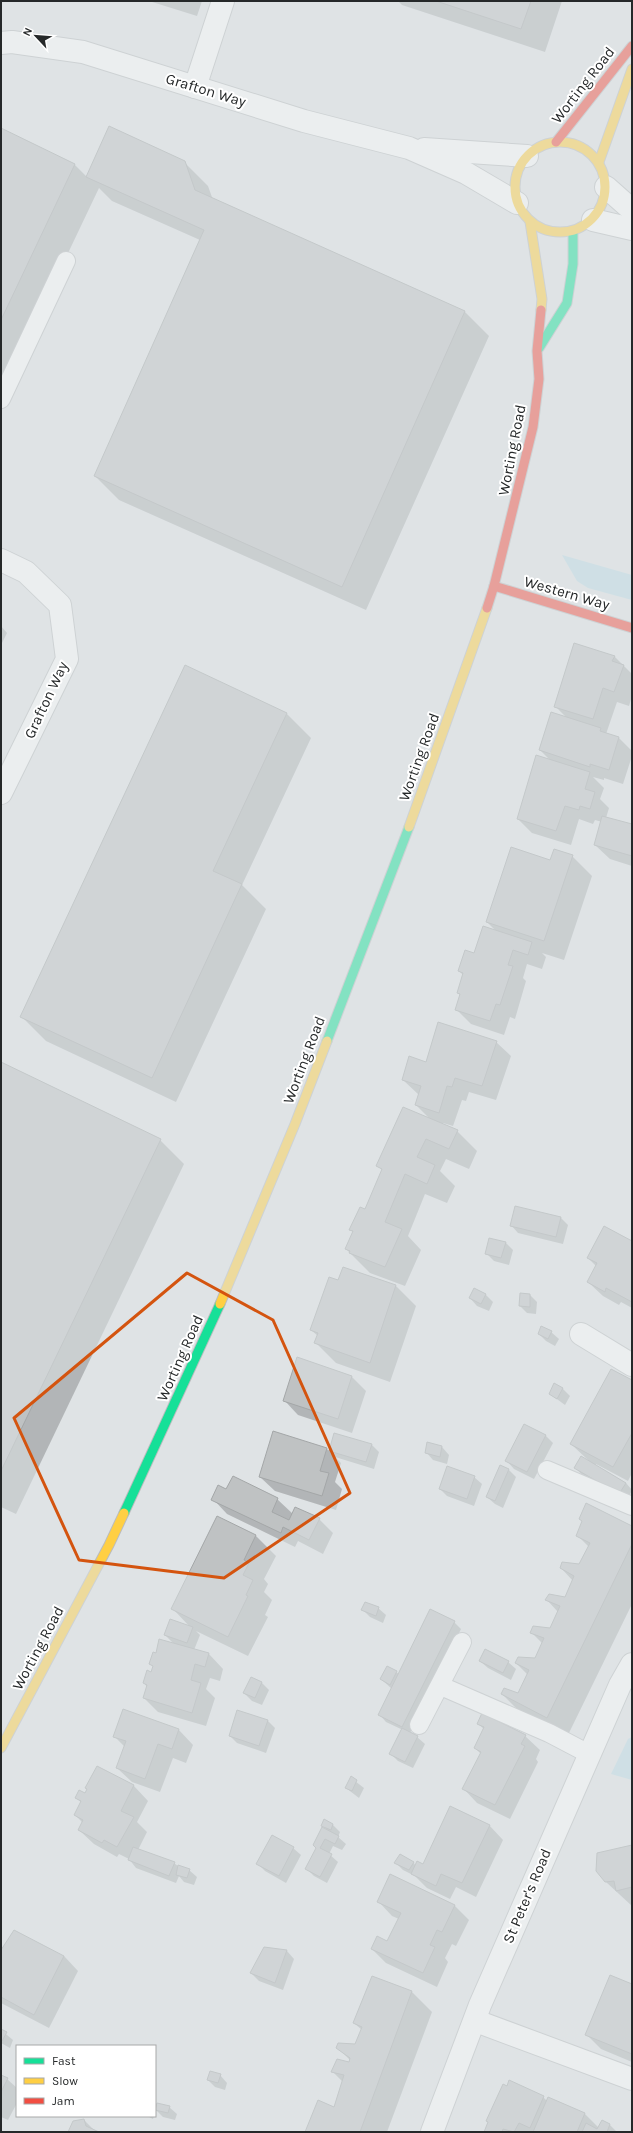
<svg xmlns="http://www.w3.org/2000/svg" width="633" height="2133" font-family="Karla,sans-serif">
<rect width="100%" height="100%" fill="#dfe3e5"/>
<!-- green -->
<g fill="#bddae4">
<path d="M 562,555 L 632,575 L 632,600 L 588,588 L 577,581 Z"/>
<path d="M 632,1737 L 632,1780 L 611,1774 L 628,1739 Z"/>
</g>
<!-- shadow -->
<g fill="#0003">
<path d="M 149,1 L 202,1 L 197,16 Z"/>
<path d="M 398,1 L 562,1 L 545,52 L 402,5 Z"/>
<path d="M 1,130 L 74,164 L 87,177 L 184,162 L 208,186 L 213,200 L 465,312 L 489,336 L 366,610 L 119,500 L 95,476 L 200,240 L 112,201 L 99,188 L 1,394 Z"/>
<path d="M 1,626 L 7,633 L 1,645 Z"/>
<path d="M 614,656 L 632,674 L 632,696 L 629,706 L 617,702 L 606,734 L 619,738 L 632,751 L 632,756 L 623,784 L 604,778 L 604,780 L 593,777 L 604,788 L 600,799 L 609,808 L 606,818 L 632,825 L 632,866 L 610,859 L 595,845 L 602,822 L 595,820 L 593,824 L 579,819 L 571,845 L 532,833 L 518,819 L 551,761 L 540,750 L 567,718 L 555,706 Z"/>
<path d="M 287,714 L 311,738 L 242,885 L 266,909 L 176,1102 L 46,1041 L 22,1017 Z"/>
<path d="M 572,856 L 592,876 L 564,960 L 542,953 L 546,957 L 542,969 L 527,964 L 523,978 L 526,981 L 515,1019 L 510,1017 L 504,1035 L 471,1024 L 456,1009 L 461,996 L 458,993 L 463,975 L 459,971 L 497,932 L 487,922 Z"/>
<path d="M 496,1042 L 511,1056 L 496,1100 L 469,1092 L 466,1101 L 462,1100 L 453,1126 L 443,1123 L 442,1124 L 457,1131 L 477,1151 L 469,1169 L 446,1159 L 440,1171 L 455,1186 L 447,1203 L 425,1194 L 408,1236 L 421,1250 L 405,1286 L 370,1273 L 346,1249 L 353,1233 L 351,1230 L 366,1210 L 383,1171 L 377,1165 L 431,1120 L 416,1105 L 419,1095 L 403,1080 L 426,1063 Z"/>
<path d="M 1,1064 L 160,1140 L 184,1164 L 16,1514 L 1,1507 Z"/>
<path d="M 561,1218 L 568,1225 L 563,1244 L 518,1233 L 511,1225 Z"/>
<path d="M 632,1242 L 632,1308 L 621,1302 L 619,1305 L 603,1296 L 588,1282 L 596,1266 L 588,1258 Z"/>
<path d="M 506,1243 L 513,1250 L 509,1265 L 494,1261 L 486,1253 Z"/>
<path d="M 344,1268 L 396,1286 L 416,1306 L 390,1382 L 336,1363 L 316,1343 L 318,1336 L 311,1330 L 339,1282 Z"/>
<path d="M 474,1290 L 486,1295 L 493,1302 L 489,1311 L 477,1306 L 470,1298 Z"/>
<path d="M 530,1295 L 537,1302 L 536,1314 L 527,1313 L 520,1306 Z"/>
<path d="M 551,1332 L 559,1339 L 555,1346 L 546,1341 L 539,1334 Z"/>
<path d="M 297,1359 L 352,1377 L 366,1391 L 352,1433 L 298,1415 L 284,1400 Z"/>
<path d="M 632,1381 L 632,1473 L 628,1481 L 596,1464 L 596,1466 L 626,1483 L 632,1490 L 627,1501 L 582,1475 L 575,1467 L 588,1460 L 571,1444 Z"/>
<path d="M 562,1388 L 570,1396 L 565,1405 L 550,1394 Z"/>
<path d="M 274,1433 L 327,1449 L 330,1452 L 335,1434 L 372,1445 L 379,1452 L 374,1469 L 335,1457 L 341,1463 L 335,1482 L 342,1489 L 336,1510 L 275,1491 L 260,1477 Z"/>
<path d="M 545,1435 L 553,1443 L 534,1479 L 514,1469 L 507,1461 Z"/>
<path d="M 428,1443 L 442,1447 L 449,1455 L 447,1464 L 433,1460 L 426,1452 Z"/>
<path d="M 509,1470 L 516,1477 L 503,1508 L 495,1504 L 487,1497 Z"/>
<path d="M 474,1477 L 482,1484 L 474,1506 L 447,1496 L 440,1489 Z"/>
<path d="M 227,1491 L 277,1499 L 293,1514 L 319,1519 L 333,1533 L 323,1554 L 298,1541 L 295,1547 L 227,1514 L 213,1499 Z"/>
<path d="M 218,1518 L 256,1536 L 276,1556 L 264,1579 L 268,1584 L 264,1592 L 272,1600 L 265,1615 L 268,1617 L 248,1656 L 196,1631 L 200,1635 L 194,1650 L 209,1654 L 223,1669 L 220,1681 L 210,1678 L 206,1689 L 215,1698 L 206,1726 L 158,1712 L 144,1698 L 147,1687 L 144,1683 L 152,1673 L 154,1667 L 150,1664 L 156,1654 L 174,1644 L 165,1635 L 190,1627 L 173,1609 Z"/>
<path d="M 583,1521 L 632,1527 L 632,1604 L 567,1737 L 522,1714 L 502,1694 L 519,1694 L 528,1675 L 516,1663 L 535,1660 L 543,1644 L 531,1632 L 550,1629 L 558,1612 L 547,1600 L 565,1598 L 573,1581 L 561,1568 L 579,1565 L 589,1547 L 577,1535 Z"/>
<path d="M 378,1608 L 386,1615 L 383,1623 L 370,1617 L 363,1610 Z"/>
<path d="M 454,1622 L 461,1629 L 410,1733 L 417,1737 L 425,1744 L 413,1768 L 398,1761 L 391,1754 L 403,1730 L 386,1722 L 379,1714 L 392,1689 L 381,1679 L 396,1672 L 399,1674 Z"/>
<path d="M 480,1661 L 508,1662 L 516,1669 L 511,1680 L 488,1668 Z"/>
<path d="M 251,1678 L 262,1683 L 269,1690 L 262,1705 L 252,1701 L 244,1693 Z"/>
<path d="M 123,1710 L 179,1730 L 193,1745 L 186,1763 L 173,1758 L 160,1792 L 132,1782 L 117,1768 L 125,1747 L 114,1736 Z"/>
<path d="M 268,1721 L 275,1728 L 266,1753 L 237,1743 L 230,1736 Z"/>
<path d="M 478,1724 L 525,1736 L 540,1750 L 536,1759 L 538,1762 L 510,1819 L 477,1803 L 463,1788 L 481,1754 L 475,1748 L 484,1729 Z"/>
<path d="M 97,1767 L 134,1786 L 148,1801 L 137,1822 L 147,1832 L 138,1850 L 174,1863 L 179,1867 L 189,1870 L 197,1877 L 194,1885 L 184,1882 L 179,1876 L 176,1883 L 136,1868 L 129,1859 L 119,1854 L 117,1857 L 94,1844 L 79,1830 L 83,1823 L 75,1815 L 82,1803 L 76,1798 L 86,1795 Z"/>
<path d="M 351,1778 L 364,1788 L 359,1798 L 346,1788 Z"/>
<path d="M 325,1821 L 333,1825 L 340,1832 L 338,1837 L 346,1844 L 342,1850 L 333,1846 L 329,1854 L 338,1862 L 327,1883 L 314,1876 L 307,1869 L 328,1831 L 322,1825 Z"/>
<path d="M 489,1825 L 503,1840 L 476,1897 L 456,1887 L 450,1899 L 427,1888 L 415,1876 L 403,1870 L 396,1863 L 413,1862 L 416,1866 L 423,1865 Z"/>
<path d="M 272,1837 L 293,1848 L 301,1855 L 286,1883 L 265,1871 L 258,1864 Z"/>
<path d="M 632,1846 L 632,1906 L 606,1882 Z"/>
<path d="M 390,1875 L 455,1906 L 469,1920 L 456,1946 L 452,1944 L 445,1958 L 448,1962 L 437,1987 L 386,1963 L 372,1949 L 388,1943 L 399,1919 L 392,1916 L 378,1901 Z"/>
<path d="M 264,1948 L 287,1951 L 294,1959 L 283,1990 L 259,1981 L 251,1973 Z"/>
<path d="M 1,1952 L 64,1956 L 78,1971 L 49,2028 L 1,2003 Z"/>
<path d="M 632,1985 L 632,2062 L 601,2049 L 586,2034 Z"/>
<path d="M 412,1992 L 432,2012 L 387,2132 L 306,2132 L 334,2108 L 343,2082 L 333,2072 L 349,2063 L 350,2060 L 337,2047 L 355,2045 L 362,2030 L 354,2023 Z"/>
<path d="M 1,2030 L 13,2040 L 10,2048 L 1,2043 Z"/>
<path d="M 220,2075 L 227,2083 L 225,2090 L 215,2087 L 208,2080 Z"/>
<path d="M 1,2076 L 7,2079 L 17,2088 L 17,2103 L 8,2120 L 1,2117 Z"/>
<path d="M 543,2097 L 547,2101 L 549,2098 L 585,2114 L 599,2128 L 602,2121 L 610,2125 L 617,2132 L 485,2132 L 489,2123 L 487,2121 Z"/>
<path d="M 155,2105 L 169,2107 L 177,2114 L 175,2120 L 163,2117 L 156,2110 L 155,2114 Z"/>
<path d="M 147,2116 L 154,2116 L 153,2119 Z"/>
<path d="M 84,2120 L 96,2132 L 69,2132 Z"/>
</g>
<!-- building -->
<g fill="#bfc2c3" stroke="#a4a7a8">
<path d="M 436,1 L 531,1 L 521,29 Z"/>
<path d="M 109,126 L 185,161 L 195,190 L 465,311 L 342,587 L 94,476 L 204,230 L 86,177 Z"/>
<path d="M 1,128 L 75,164 L 1,320 Z"/>
<path d="M 574,643 L 615,656 L 612,661 L 624,665 L 614,692 L 603,688 L 593,719 L 554,707 Z"/>
<path d="M 185,665 L 287,713 L 213,871 L 242,884 L 152,1078 L 20,1017 Z"/>
<path d="M 551,712 L 601,728 L 600,731 L 619,737 L 609,770 L 590,764 L 590,767 L 539,750 Z"/>
<path d="M 536,755 L 590,772 L 585,789 L 595,792 L 590,809 L 580,806 L 579,810 L 565,806 L 556,831 L 517,819 Z"/>
<path d="M 602,816 L 632,824 L 632,856 L 594,845 Z"/>
<path d="M 511,847 L 550,860 L 554,849 L 573,855 L 544,941 L 486,922 Z"/>
<path d="M 483,926 L 532,942 L 528,955 L 513,950 L 508,965 L 513,966 L 500,1005 L 496,1004 L 490,1021 L 455,1010 L 460,994 L 457,993 L 463,973 L 458,971 L 465,950 L 474,953 Z"/>
<path d="M 438,1022 L 497,1041 L 482,1086 L 455,1078 L 452,1087 L 447,1086 L 439,1113 L 415,1105 L 421,1086 L 402,1080 L 409,1056 L 426,1062 Z"/>
<path d="M 1,1062 L 161,1139 L 1,1471 Z"/>
<path d="M 403,1107 L 458,1130 L 449,1149 L 426,1139 L 417,1157 L 435,1165 L 427,1184 L 405,1174 L 385,1222 L 402,1229 L 385,1267 L 349,1253 L 350,1251 L 345,1249 L 353,1231 L 349,1230 L 360,1207 L 365,1209 L 382,1169 L 376,1166 Z"/>
<path d="M 515,1206 L 561,1217 L 556,1237 L 510,1226 Z"/>
<path d="M 604,1226 L 632,1241 L 632,1302 L 606,1288 L 605,1292 L 587,1282 L 597,1263 L 587,1258 Z"/>
<path d="M 489,1238 L 506,1242 L 501,1258 L 485,1254 Z"/>
<path d="M 343,1267 L 396,1285 L 370,1363 L 314,1343 L 318,1333 L 310,1330 L 329,1277 L 338,1280 Z"/>
<path d="M 474,1288 L 486,1294 L 481,1304 L 469,1298 Z"/>
<path d="M 520,1293 L 530,1294 L 530,1307 L 519,1306 Z"/>
<path d="M 541,1326 L 552,1331 L 548,1339 L 538,1334 Z"/>
<path d="M 297,1357 L 352,1376 L 338,1419 L 283,1401 Z"/>
<path d="M 611,1369 L 632,1380 L 632,1433 L 613,1467 L 570,1444 Z"/>
<path d="M 554,1383 L 563,1388 L 557,1399 L 549,1394 Z"/>
<path d="M 524,1424 L 546,1435 L 527,1472 L 505,1461 Z"/>
<path d="M 273,1431 L 327,1448 L 320,1471 L 329,1473 L 322,1496 L 259,1477 Z"/>
<path d="M 334,1433 L 372,1444 L 366,1462 L 329,1451 Z"/>
<path d="M 427,1442 L 442,1446 L 440,1457 L 425,1453 Z"/>
<path d="M 581,1456 L 626,1483 L 619,1494 L 574,1468 Z"/>
<path d="M 500,1465 L 509,1469 L 495,1501 L 486,1497 Z"/>
<path d="M 447,1466 L 475,1476 L 467,1499 L 439,1489 Z"/>
<path d="M 233,1476 L 278,1498 L 272,1512 L 289,1520 L 295,1507 L 320,1518 L 309,1540 L 283,1527 L 281,1533 L 211,1500 L 218,1485 L 226,1489 Z"/>
<path d="M 586,1503 L 632,1526 L 632,1544 L 547,1718 L 501,1694 L 504,1688 L 518,1693 L 529,1670 L 515,1663 L 518,1657 L 535,1658 L 544,1638 L 530,1633 L 533,1626 L 550,1628 L 560,1606 L 545,1600 L 549,1594 L 565,1597 L 574,1576 L 560,1568 L 562,1562 L 579,1564 L 590,1543 L 576,1536 L 582,1521 L 579,1519 Z"/>
<path d="M 217,1516 L 256,1535 L 244,1560 L 249,1563 L 243,1575 L 253,1580 L 246,1595 L 248,1596 L 228,1637 L 171,1609 Z"/>
<path d="M 365,1602 L 379,1607 L 376,1616 L 361,1610 Z"/>
<path d="M 430,1609 L 455,1621 L 402,1727 L 378,1715 Z"/>
<path d="M 170,1619 L 193,1627 L 187,1643 L 164,1635 Z"/>
<path d="M 159,1639 L 209,1653 L 205,1667 L 195,1664 L 191,1680 L 201,1683 L 192,1713 L 143,1698 L 147,1685 L 143,1683 L 147,1670 L 151,1672 L 153,1666 L 149,1664 L 153,1652 L 156,1653 Z"/>
<path d="M 485,1649 L 509,1661 L 503,1673 L 479,1661 Z"/>
<path d="M 387,1666 L 397,1671 L 390,1685 L 380,1679 Z"/>
<path d="M 251,1677 L 262,1682 L 255,1698 L 243,1693 Z"/>
<path d="M 123,1709 L 179,1729 L 172,1749 L 158,1744 L 145,1779 L 116,1768 L 126,1741 L 113,1737 Z"/>
<path d="M 237,1710 L 268,1720 L 259,1746 L 229,1736 Z"/>
<path d="M 482,1713 L 526,1735 L 521,1744 L 525,1746 L 495,1805 L 462,1789 L 481,1752 L 474,1748 L 484,1727 L 477,1724 Z"/>
<path d="M 402,1728 L 418,1736 L 405,1762 L 389,1754 Z"/>
<path d="M 97,1766 L 134,1785 L 121,1811 L 134,1817 L 117,1847 L 104,1840 L 102,1843 L 78,1830 L 83,1820 L 74,1815 L 81,1801 L 75,1798 L 79,1790 L 85,1793 L 87,1789 L 85,1788 Z"/>
<path d="M 351,1776 L 357,1780 L 352,1791 L 345,1788 Z"/>
<path d="M 450,1806 L 490,1825 L 462,1883 L 441,1874 L 436,1886 L 411,1874 L 417,1861 L 423,1864 Z"/>
<path d="M 324,1819 L 333,1824 L 331,1830 L 321,1826 Z"/>
<path d="M 322,1827 L 339,1836 L 335,1844 L 325,1839 L 320,1848 L 332,1854 L 320,1877 L 305,1869 L 316,1848 L 313,1845 Z"/>
<path d="M 272,1835 L 294,1847 L 279,1876 L 256,1864 Z"/>
<path d="M 632,1845 L 632,1887 L 616,1891 L 614,1881 L 605,1882 L 596,1871 L 597,1853 Z"/>
<path d="M 133,1847 L 175,1862 L 169,1876 L 128,1860 Z"/>
<path d="M 400,1854 L 414,1862 L 409,1870 L 394,1863 Z"/>
<path d="M 178,1865 L 190,1869 L 187,1878 L 176,1875 Z"/>
<path d="M 390,1874 L 455,1905 L 442,1932 L 437,1930 L 430,1945 L 435,1947 L 423,1973 L 371,1949 L 377,1936 L 387,1941 L 401,1913 L 377,1902 Z"/>
<path d="M 14,1930 L 64,1956 L 34,2015 L 1,1997 L 1,1950 Z"/>
<path d="M 264,1947 L 287,1950 L 275,1983 L 250,1973 Z"/>
<path d="M 610,1975 L 632,1984 L 632,2054 L 585,2035 Z"/>
<path d="M 372,1976 L 412,1991 L 360,2132 L 305,2132 L 318,2100 L 334,2107 L 344,2075 L 331,2072 L 337,2059 L 349,2062 L 350,2058 L 336,2048 L 338,2043 L 355,2044 L 362,2027 L 353,2023 Z"/>
<path d="M 1,2029 L 7,2032 L 2,2041 L 1,2040 Z"/>
<path d="M 210,2071 L 221,2074 L 218,2083 L 207,2080 Z"/>
<path d="M 1,2075 L 8,2078 L 1,2092 Z"/>
<path d="M 509,2080 L 544,2096 L 530,2128 L 519,2123 L 514,2132 L 503,2129 L 502,2132 L 484,2132 L 488,2122 L 486,2121 L 503,2084 L 507,2086 Z"/>
<path d="M 548,2097 L 585,2113 L 577,2132 L 533,2132 Z"/>
<path d="M 157,2103 L 170,2106 L 168,2113 L 155,2110 Z"/>
<path d="M 84,2119 L 86,2126 L 99,2132 L 68,2132 L 73,2121 Z"/>
<path d="M 602,2120 L 610,2124 L 607,2132 L 582,2132 L 586,2123 L 597,2129 Z"/>
</g>
<g fill="none" stroke-linecap="round" stroke-linejoin="round">
<!-- lane casing -->
<g stroke="#babcbe" stroke-width="20">
<g id="lane">
<path d="M 1,399 L 66,261"/>
<path d="M 547,1470 L 632,1506"/>
<path d="M 441,1686 L 549,1733 L 589,1754"/>
<path d="M 419,1725 L 462,1642"/>
</g>
</g>
<!-- street casing -->
<g stroke="#babcbe" stroke-width="24">
<g id="street">
<path d="M 1,43 L 12,42 L 83,52 L 304,121 L 409,148 L 466,173 L 517,203"/>
<path d="M 195,87 L 223,1"/>
<path d="M 424,149 L 527,156"/>
<path d="M 606,187 L 632,210"/>
<path d="M 593,220 L 632,229"/>
<path d="M 1,560 L 26,572 L 60,605 L 67,659 L 1,793"/>
<path d="M 581,1334 L 632,1365"/>
<path d="M 476,2021 L 632,2079"/>
<path d="M 432,2132 L 480,2005 L 620,1685 L 632,1664"/>
</g>
</g>
<!-- fast casing -->
<g stroke="#babcbe" stroke-width="11">
<g id="fast">
<path d="M 539,348 L 567,303 L 573,264 L 573,231"/>
<path d="M 327,1041 L 409,827"/>
<path d="M 124,1513 L 220,1304"/>
</g>
</g>
<!-- slow casing -->
<g stroke="#babcbe" stroke-width="11">
<g id="slow">
<circle cx="560" cy="187" r="45"/>
<path d="M 599,162 L 632,69"/>
<path d="M 530,222 L 542,299 L 541,310"/>
<path d="M 409,827 L 487,608"/>
<path d="M 220,1304 L 295,1124 L 327,1041"/>
<path d="M 1,1748 L 109,1545 L 124,1513"/>
</g>
</g>
<!-- jam casing -->
<g stroke="#babcbe" stroke-width="11">
<g id="jam">
<path d="M 556,142 L 632,46"/>
<path d="M 494,586 L 632,628"/>
<path d="M 487,608 L 494,586 L 533,427 L 539,379 L 537,351 L 541,310"/>
</g>
</g>
<!-- lane -->
<use href="#lane" stroke="#fafbfb" stroke-width="18"/>
<!-- street -->
<use href="#street" stroke="#fafbfb" stroke-width="22"/>
<!-- fast -->
<use href="#fast" stroke="#16e098" stroke-width="9"/>
<!-- slow -->
<use href="#slow" stroke="#ffcf43" stroke-width="9"/>
<!-- jam -->
<use href="#jam" stroke="#f24e42" stroke-width="9"/>
</g>
<!-- marked area -->
<path d="M0 0H633V2133H0ZM 187,1273 L 273,1320 L 350,1493 L 224,1578 L 79,1560 L 14,1418 Z" fill="#dfe3e5" fill-opacity=".55" fill-rule="evenodd"/>
<path fill="none" stroke="#d4540f" stroke-width="3" stroke-linejoin="round" d="M 187,1273 L 273,1320 L 350,1493 L 224,1578 L 79,1560 L 14,1418 Z"/>
<g text-anchor="middle" dominant-baseline="central" stroke-width="4" stroke-linejoin="round" paint-order="stroke">
<!-- street labels -->
<g font-size="15" fill="#252829" stroke="#fff">
<text transform="translate(583 85) rotate(-52)">Worting Road</text>
<text transform="translate(206 90) rotate(17)">Grafton Way</text>
<text transform="translate(512 450) rotate(-79)">Worting Road</text>
<text transform="translate(567 593) rotate(16)">Western Way</text>
<text transform="translate(46 700) rotate(-65)">Grafton Way</text>
<text transform="translate(419 757) rotate(-70)">Worting Road</text>
<text transform="translate(304 1060) rotate(-69)">Worting Road</text>
<text transform="translate(180 1358) rotate(-66)">Worting Road</text>
<text transform="translate(38 1648) rotate(-62)">Worting Road</text>
<text transform="translate(527 1896) rotate(-67)">St Peter's Road</text>
</g>
</g>
<!-- border -->
<rect width="633" height="2133" fill="none" stroke="#252829" stroke-width="4"/>
<!-- legend -->
<rect x="16" y="2045" width="140" height="72" fill="#ffffff" stroke="#a8a9a9"/>
<rect x="24" y="2058" width="20" height="6" fill="#16e098" stroke="#a8a9a9"/>
<text x="52" y="2065" font-size="12" fill="#252829">Fast</text>
<rect x="24" y="2078" width="20" height="6" fill="#ffcf43" stroke="#a8a9a9"/>
<text x="52" y="2085" font-size="12" fill="#252829">Slow</text>
<rect x="24" y="2098" width="20" height="6" fill="#f24e42" stroke="#a8a9a9"/>
<text x="52" y="2105" font-size="12" fill="#252829">Jam</text>
<!-- north arrow -->
<g transform="translate(36 36) rotate(296)" stroke="#ffffff" stroke-width="3" paint-order="stroke">
<path d="M0-3L7 15L0 10L-7 15Z" fill="#252829"/>
<text y="-6" font-size="11" font-weight="bold" text-anchor="middle" fill="#252829">N</text>
</g>
</svg>
